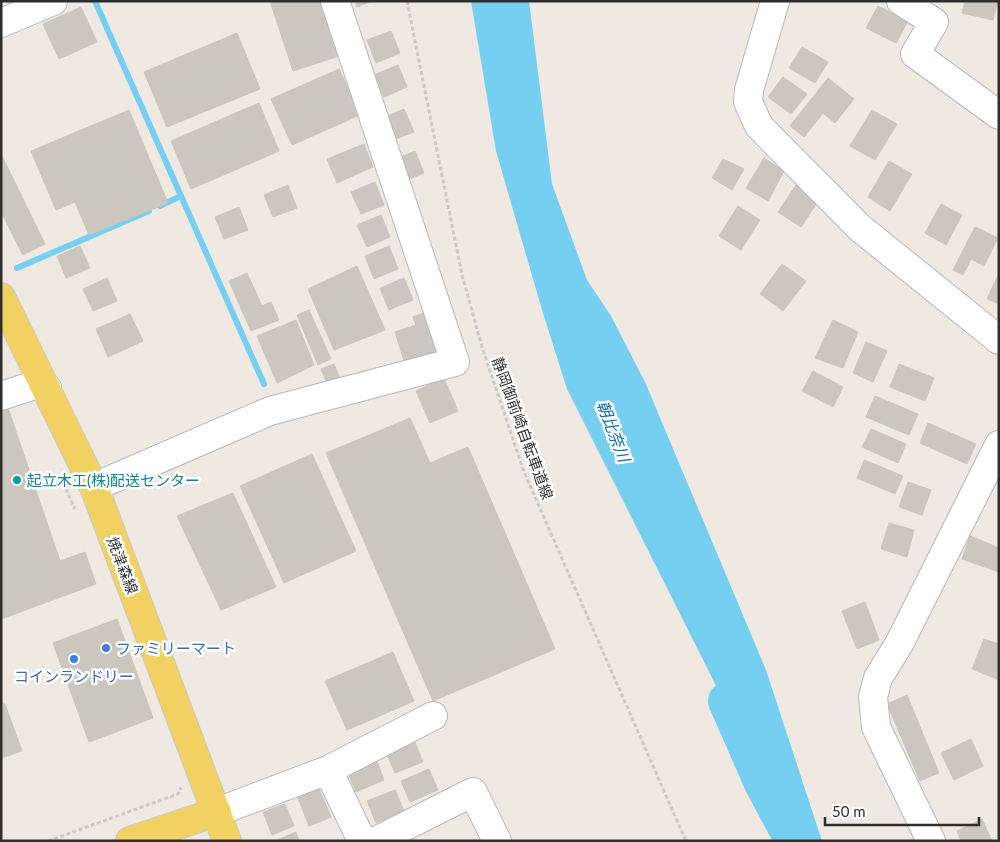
<svg xmlns="http://www.w3.org/2000/svg" width="1000" height="842" font-family="Lato,'Noto Sans JP',sans-serif">
<rect width="100%" height="100%" fill="#efe9e1"/>
<!-- water -->
<path fill="#75cff0" d="M 471,1 L 529,1 L 552,184 L 587,280 L 611,316 L 645,382 L 766,670 L 821,838 L 821,841 L 792,841 L 790,833 L 567,389 L 542,310 L 496,151 Z"/>
<g fill="none" stroke-linecap="round" stroke-linejoin="round">
<!-- stream -->
<g stroke="#75cff0" stroke-width="6">
<path d="M 95,1 L 264,384"/>
<path d="M 160,206 L 181,196"/>
<path d="M 17,268 L 149,211"/>
</g>
<!-- river -->
<path stroke="#75cff0" stroke-width="38" d="M 727,701 L 763,783 L 794,841"/>
</g>
<!-- building -->
<g fill="#cbc7bf" stroke="#cbc5ba">
<path d="M 270,1 L 321,1 L 339,56 L 293,71 Z"/>
<path d="M 355,1 L 372,1 L 357,7 Z"/>
<path d="M 965,1 L 998,1 L 993,20 L 962,13 Z"/>
<path d="M 878,6 L 908,21 L 896,43 L 866,28 Z"/>
<path d="M 81,7 L 97,42 L 59,59 L 43,24 Z"/>
<path d="M 391,31 L 400,53 L 376,63 L 367,40 Z"/>
<path d="M 237,33 L 260,89 L 167,127 L 144,72 Z"/>
<path d="M 802,47 L 828,62 L 815,83 L 789,68 Z"/>
<path d="M 398,65 L 407,87 L 384,97 L 374,75 Z"/>
<path d="M 339,69 L 360,115 L 292,145 L 271,99 Z"/>
<path d="M 783,77 L 807,94 L 791,114 L 768,97 Z"/>
<path d="M 828,78 L 854,99 L 835,123 L 823,113 L 804,137 L 790,126 Z"/>
<path d="M 259,103 L 279,151 L 191,189 L 171,141 Z"/>
<path d="M 404,109 L 414,132 L 390,141 L 381,119 Z"/>
<path d="M 129,110 L 168,203 L 89,235 L 75,202 L 56,210 L 31,151 Z"/>
<path d="M 872,110 L 897,124 L 875,160 L 850,146 Z"/>
<path d="M 364,144 L 373,167 L 337,183 L 327,159 Z"/>
<path d="M 415,151 L 424,173 L 400,183 L 391,161 Z"/>
<path d="M 1,154 L 45,244 L 23,255 L 1,212 Z"/>
<path d="M 764,158 L 784,171 L 768,201 L 746,188 Z"/>
<path d="M 723,159 L 744,169 L 732,190 L 712,178 Z"/>
<path d="M 889,161 L 912,174 L 890,211 L 868,197 Z"/>
<path d="M 375,182 L 384,205 L 361,214 L 351,192 Z"/>
<path d="M 288,185 L 297,208 L 273,217 L 264,195 Z"/>
<path d="M 796,185 L 819,200 L 801,227 L 778,212 Z"/>
<path d="M 941,204 L 962,215 L 946,245 L 925,233 Z"/>
<path d="M 738,206 L 760,220 L 741,250 L 719,236 Z"/>
<path d="M 239,207 L 248,230 L 224,239 L 215,217 Z"/>
<path d="M 381,215 L 390,237 L 367,247 L 357,225 Z"/>
<path d="M 975,227 L 998,238 L 984,266 L 971,259 L 963,275 L 953,270 Z"/>
<path d="M 80,246 L 90,268 L 66,278 L 57,256 Z"/>
<path d="M 389,246 L 398,269 L 374,279 L 365,256 Z"/>
<path d="M 782,264 L 806,281 L 783,311 L 760,294 Z"/>
<path d="M 357,266 L 385,330 L 334,350 L 308,289 Z"/>
<path d="M 247,273 L 262,306 L 271,302 L 279,320 L 251,331 L 229,281 Z"/>
<path d="M 999,273 L 999,304 L 987,299 Z"/>
<path d="M 107,278 L 117,301 L 93,311 L 83,289 Z"/>
<path d="M 404,278 L 413,300 L 389,310 L 380,288 Z"/>
<path d="M 309,310 L 331,359 L 318,365 L 297,315 Z"/>
<path d="M 426,312 L 440,352 L 405,364 L 395,332 L 416,325 L 413,317 Z"/>
<path d="M 130,314 L 143,341 L 108,357 L 96,329 Z"/>
<path d="M 296,320 L 314,365 L 277,383 L 257,336 Z"/>
<path d="M 833,320 L 858,332 L 843,368 L 815,358 Z"/>
<path d="M 866,342 L 887,351 L 873,382 L 853,373 Z"/>
<path d="M 334,364 L 342,384 L 329,388 L 321,369 Z"/>
<path d="M 899,364 L 934,378 L 925,401 L 890,387 Z"/>
<path d="M 813,371 L 843,387 L 833,407 L 802,391 Z"/>
<path d="M 444,378 L 458,411 L 430,423 L 416,391 Z"/>
<path d="M 875,396 L 918,414 L 909,435 L 866,417 Z"/>
<path d="M 7,405 L 60,561 L 85,552 L 96,584 L 1,619 L 1,407 Z"/>
<path d="M 410,418 L 430,463 L 468,447 L 555,649 L 433,701 L 326,453 Z"/>
<path d="M 928,423 L 976,444 L 967,464 L 920,443 Z"/>
<path d="M 871,429 L 906,444 L 898,463 L 862,447 Z"/>
<path d="M 312,454 L 356,551 L 284,583 L 240,486 Z"/>
<path d="M 864,460 L 903,476 L 895,494 L 857,478 Z"/>
<path d="M 908,482 L 931,490 L 922,515 L 899,507 Z"/>
<path d="M 233,493 L 276,587 L 221,610 L 177,516 Z"/>
<path d="M 889,523 L 914,530 L 907,557 L 881,549 Z"/>
<path d="M 970,536 L 999,548 L 999,572 L 962,559 Z"/>
<path d="M 865,602 L 879,640 L 857,649 L 842,611 Z"/>
<path d="M 117,619 L 153,718 L 89,742 L 53,643 Z"/>
<path d="M 984,639 L 999,644 L 999,680 L 972,669 Z"/>
<path d="M 393,652 L 414,701 L 347,730 L 325,681 Z"/>
<path d="M 907,695 L 939,773 L 920,781 L 887,704 Z"/>
<path d="M 1,699 L 3,704 L 5,704 L 22,751 L 1,758 Z"/>
<path d="M 971,739 L 983,766 L 954,780 L 941,753 Z"/>
<path d="M 414,740 L 423,762 L 395,773 L 386,752 Z"/>
<path d="M 376,759 L 384,780 L 356,792 L 347,771 Z"/>
<path d="M 429,769 L 438,790 L 410,802 L 401,781 Z"/>
<path d="M 319,789 L 331,817 L 309,826 L 298,798 Z"/>
<path d="M 395,790 L 404,811 L 376,823 L 367,801 Z"/>
<path d="M 285,804 L 294,826 L 272,835 L 263,812 Z"/>
<path d="M 982,819 L 992,841 L 961,841 L 957,831 Z"/>
<path d="M 296,832 L 299,841 L 275,841 Z"/>
</g>
<g fill="none" stroke-linecap="round" stroke-linejoin="round">
<!-- minor casing -->
<g stroke="#b4b7c1" stroke-width="30">
<g id="minor">
<path d="M 775,1 L 749,90 L 748,102 L 759,126 L 860,228 L 999,340"/>
<path d="M 901,1 L 934,22 L 915,54 L 999,115"/>
<path d="M 1,23 L 53,1"/>
<path d="M 1,396 L 35,385 L 47,388"/>
<path d="M 94,487 L 270,411 L 455,362 L 335,1"/>
<path d="M 328,770 L 362,841"/>
<path d="M 217,812 L 328,770 L 433,716"/>
<path d="M 376,841 L 473,792 L 497,841"/>
<path d="M 931,841 L 876,727 L 873,697 L 878,678 L 899,644 L 999,445"/>
</g>
</g>
<!-- major casing -->
<g stroke="#c9c9c9" stroke-width="30">
<g id="major">
<path d="M 1,297 L 94,487 L 227,841"/>
<path d="M 130,841 L 217,812"/>
</g>
</g>
<!-- path -->
<g stroke="#c9c9c9" stroke-width="3" stroke-dasharray="4 2.5" stroke-linecap="butt">
<path d="M 407,1 L 462,275 L 482,347 L 524,472 L 686,841"/>
<path d="M 63,483 L 75,509"/>
<path d="M 48,841 L 178,794 L 181,787"/>
</g>
<!-- minor -->
<use href="#minor" stroke="#fff" stroke-width="28"/>
<!-- major -->
<use href="#major" stroke="#f2d163" stroke-width="28"/>
</g>
<!-- markers -->
<circle fill="#0f9aa8" stroke="#fff" stroke-width="2" cx="17" cy="480" r="5"/>
<g fill="#3f7fe0" stroke="#fff" stroke-width="2">
<circle cx="106" cy="648" r="5"/>
<circle cx="74" cy="659" r="5"/>
</g>
<g text-anchor="middle" dominant-baseline="central" stroke-width="5" stroke-linejoin="round" paint-order="stroke">
<!-- street labels -->
<g font-size="15" fill="#2e2e2e" stroke="#fff">
<text transform="translate(523 428) rotate(70)">静岡御前崎自転車道線</text>
<text transform="translate(123 565) rotate(69)">焼津森線</text>
</g>
<!-- culture labels -->
<g font-size="15" fill="#0d838f" stroke="#fff" text-anchor="start">
<text x="27" y="480">起立木工(株)配送センター</text>
</g>
<!-- shop labels -->
<g font-size="15" fill="#366cbe" stroke="#fff" text-anchor="start">
<text x="116" y="648">ファミリーマート</text>
<text x="74" y="676" text-anchor="middle">コインランドリー</text>
</g>
<!-- water labels -->
<g font-size="16" font-style="italic" fill="#0d6fa3" stroke="#fff">
<text transform="translate(614 431) rotate(69)">朝比奈川</text>
</g>
</g>
<!-- border -->
<rect width="1000" height="842" fill="none" stroke="#2e2e2e" stroke-width="5"/>
<!-- scale -->
<path d="M825 817v8h154v-8" fill="none" stroke="#2e2e2e" stroke-width="2.5"/>
<text x="832" y="817" font-size="15" fill="#2e2e2e" stroke="#ffffff" stroke-width="4" paint-order="stroke">50 m</text>
</svg>
